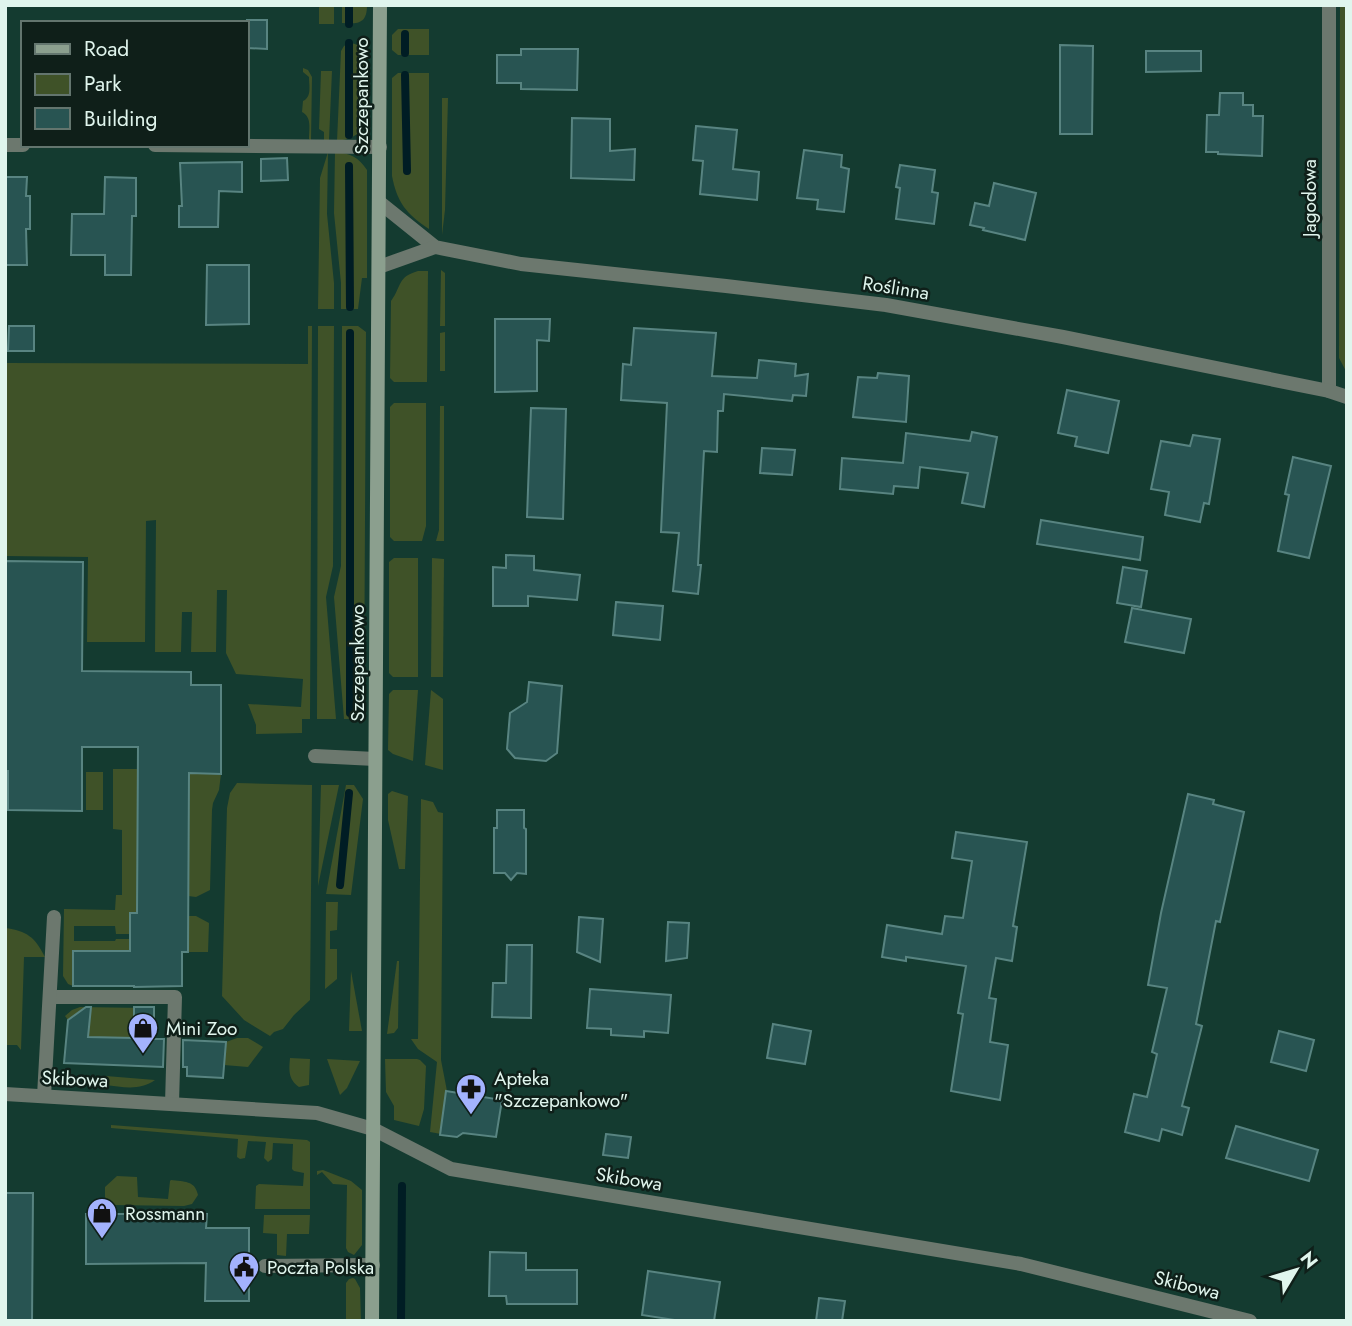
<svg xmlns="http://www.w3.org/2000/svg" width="1352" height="1326" font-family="Jost,sans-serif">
<rect width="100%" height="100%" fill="#143b30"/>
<!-- green -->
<g fill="#3f5228">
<rect x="319" y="5" width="15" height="19"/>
<path d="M 342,5 L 367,5 C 367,24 358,24 342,23 Z"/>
<path d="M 1340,5 L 1347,5 L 1347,373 L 1339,358 Z"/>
<path d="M 398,29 L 429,29 L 429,55 L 398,55 L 392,50 L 392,35 Z"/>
<path d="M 349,43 C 358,43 362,48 367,55 L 367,117 C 364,133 353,139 337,141 L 341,51 L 344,46 Z"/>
<path d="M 303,68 L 308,70 L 312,77 L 311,141 L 309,139 C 309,129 312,117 302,112 L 303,101 C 312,97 309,86 309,77 L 303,72 Z"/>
<path d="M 321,71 L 332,71 L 329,140 L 324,141 L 324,132 L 319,129 Z"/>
<path d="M 398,73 L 429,73 L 429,229 C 406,214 397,202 392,176 L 392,78 Z"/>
<path d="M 442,98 L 448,98 L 445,210 L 442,235 Z"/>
<path d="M 328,152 L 327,214 L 334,283 L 334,309 L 318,309 L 320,178 Z"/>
<path d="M 335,152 C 350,153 358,157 367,170 L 367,278 L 362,278 L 358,309 L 341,309 L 341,283 L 334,213 Z"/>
<path d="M 441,270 L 445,273 L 445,326 L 440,326 Z"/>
<path d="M 418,271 L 428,271 L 427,382 L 394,382 L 390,378 L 391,301 C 402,286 397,277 418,271 Z"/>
<path d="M 308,326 L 312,326 L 310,719 L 302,719 L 302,733 L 256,734 L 256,725 L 248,704 L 301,707 L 303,679 L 236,674 L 226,653 L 227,590 L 217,590 L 216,652 L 191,652 L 192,612 L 182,612 L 181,652 L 155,652 L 156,520 L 146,521 L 145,642 L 87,642 L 88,557 L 5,556 L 5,363 L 308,364 Z"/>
<path d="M 318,326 L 334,326 L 333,566 L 326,597 L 336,719 L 317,719 Z"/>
<path d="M 342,326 L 358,326 L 366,332 L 364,710 L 354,719 L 344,719 L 334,597 L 341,566 Z"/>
<path d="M 445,332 L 445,371 L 440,371 L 440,333 Z"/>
<path d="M 394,403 L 426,403 L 426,526 L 422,541 L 394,541 L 390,537 L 390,407 Z"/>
<path d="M 440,406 L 444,406 L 444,541 L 436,541 L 439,530 Z"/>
<path d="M 394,558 L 418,558 L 418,677 L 393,677 L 389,673 L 389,562 Z"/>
<path d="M 432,558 L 444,559 L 443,677 L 431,677 Z"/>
<path d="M 393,690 L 418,690 L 413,761 L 393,754 L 388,750 L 389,694 Z"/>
<path d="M 431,690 L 443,699 L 443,770 L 425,765 Z"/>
<path d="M 113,769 L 137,769 L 137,913 L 130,913 L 130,934 L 116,934 L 115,926 L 74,926 L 74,941 L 115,941 L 116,939 L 137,939 L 137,951 L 73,986 L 68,984 L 63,976 L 64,909 L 115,910 L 116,895 L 122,895 L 122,830 L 113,829 Z"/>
<rect x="86" y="772" width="17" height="38"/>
<path d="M 188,774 L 221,774 L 219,790 L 213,803 L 212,810 L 210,890 L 196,897 L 188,896 Z"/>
<path d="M 237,783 L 312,785 L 310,1000 L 294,1015 L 283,1029 L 274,1032 L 270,1036 L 244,1020 L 222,996 L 227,808 L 230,793 Z"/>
<path d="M 321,785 L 339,785 L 318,886 Z"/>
<path d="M 346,785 L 354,785 L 363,799 L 351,895 L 326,894 Z"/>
<path d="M 392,791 L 408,796 L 405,869 L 399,869 L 388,820 L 388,794 Z"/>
<path d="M 421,799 L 433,802 L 438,812 L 443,813 L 441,1060 L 447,1091 L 441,1134 L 430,1132 L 437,1062 L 418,1049 L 411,1039 L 418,1039 Z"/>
<path d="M 326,902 L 338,902 L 337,930 L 330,931 L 330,949 L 337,949 L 337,979 L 325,989 Z"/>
<path d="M 188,916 L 196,916 L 209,923 L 208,952 L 188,952 Z"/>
<path d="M 5,928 C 27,931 35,937 45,957 L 24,957 L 21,1050 L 17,1045 L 5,1045 Z"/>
<path d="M 397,961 L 399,961 L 398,1028 L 394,1033 L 387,1034 Z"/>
<path d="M 351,971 L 362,1031 L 349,1031 Z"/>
<path d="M 80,1007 L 145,1008 L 134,1012 L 134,1038 L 88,1037 L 90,1014 L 78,1012 L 68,1020 L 65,1016 L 72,1010 Z"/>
<path d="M 237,1038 L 248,1038 L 263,1047 L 248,1067 L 224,1065 L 226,1042 Z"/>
<path d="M 290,1058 L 310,1059 L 309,1085 L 299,1087 C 288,1079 289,1070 290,1058 Z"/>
<path d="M 327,1059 L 360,1061 L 347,1088 L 340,1095 Z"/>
<path d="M 385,1059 L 417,1059 L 420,1060 L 426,1066 L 424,1109 L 419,1126 L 394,1120 L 394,1106 L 386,1092 Z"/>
<path d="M 106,1076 L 155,1080 C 140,1091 123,1087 105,1085 Z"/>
<path d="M 111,1125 L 307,1140 L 310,1142 L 310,1209 L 255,1209 L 256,1186 L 259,1184 L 303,1186 L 304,1173 L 294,1171 L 292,1169 L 293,1144 L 273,1143 L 272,1159 L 268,1162 L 264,1158 L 266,1142 L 248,1141 L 245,1158 L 240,1159 L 237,1157 L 238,1139 L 111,1128 Z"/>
<path d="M 323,1170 L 351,1181 L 362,1190 L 362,1245 L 354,1255 L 348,1252 L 346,1248 L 347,1185 L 333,1184 L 322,1172 L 317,1175 L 317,1171 Z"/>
<path d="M 117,1176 L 137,1177 L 138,1197 L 168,1199 L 170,1181 L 171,1180 C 184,1182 195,1180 198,1195 L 192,1204 L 184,1206 L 111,1205 L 105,1197 L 105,1187 Z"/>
<path d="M 264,1215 L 310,1215 L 309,1234 L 287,1234 L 286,1256 L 277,1255 L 277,1234 L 263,1233 Z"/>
<path d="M 353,1278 L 355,1279 L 360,1288 L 361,1321 L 346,1321 L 346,1283 L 349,1279 Z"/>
</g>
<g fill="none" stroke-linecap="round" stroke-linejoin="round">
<!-- stream -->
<g stroke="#001d24" stroke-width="8">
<path d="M 349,5 L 349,24"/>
<path d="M 349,43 L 349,135"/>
<path d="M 405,53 L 405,34"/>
<path d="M 405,75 L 407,171"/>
<path d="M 349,166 L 350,307"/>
<path d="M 350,333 L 350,713"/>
<path d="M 340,885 L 349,793"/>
<path d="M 401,1321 L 402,1186"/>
</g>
</g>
<!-- building -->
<g fill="#285452" stroke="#588481" stroke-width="2">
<path d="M 247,20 L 267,20 L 267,49 L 247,48 Z"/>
<path d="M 1060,45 L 1093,46 L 1092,134 L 1060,134 Z"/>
<path d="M 521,49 L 578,49 L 577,90 L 521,89 L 521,83 L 497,83 L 497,55 L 521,55 Z"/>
<path d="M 1146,51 L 1201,51 L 1201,71 L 1146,72 Z"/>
<path d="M 1220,93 L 1243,93 L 1243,105 L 1253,105 L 1253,116 L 1263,116 L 1262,156 L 1218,154 L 1218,152 L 1206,152 L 1207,115 L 1219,115 Z"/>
<path d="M 572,118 L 610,119 L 610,151 L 635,149 L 634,180 L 571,178 Z"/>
<path d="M 696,126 L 737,130 L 733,169 L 759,172 L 757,200 L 700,194 L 703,161 L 693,160 Z"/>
<path d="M 804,150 L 842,155 L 841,167 L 849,169 L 844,212 L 817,209 L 818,200 L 797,198 Z"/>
<path d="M 287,158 L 288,180 L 261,181 L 261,159 Z"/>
<path d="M 242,162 L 242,192 L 219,191 L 218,227 L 179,227 L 179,206 L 182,206 L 180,163 Z"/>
<path d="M 900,165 L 935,170 L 932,192 L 938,193 L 934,224 L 896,219 L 900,188 L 896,187 Z"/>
<path d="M 5,177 L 27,177 L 26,196 L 30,196 L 30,229 L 26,229 L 27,265 L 5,265 Z"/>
<path d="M 105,177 L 136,178 L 136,216 L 132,216 L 131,275 L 105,275 L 105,255 L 71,255 L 72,214 L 104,214 Z"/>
<path d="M 994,183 L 1036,193 L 1025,240 L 983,230 L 984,228 L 970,225 L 975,203 L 989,206 Z"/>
<path d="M 207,265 L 249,265 L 249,324 L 206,325 Z"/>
<path d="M 495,319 L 550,319 L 549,341 L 537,340 L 537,391 L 495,392 Z"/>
<path d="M 9,326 L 34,326 L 34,351 L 8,351 Z"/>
<path d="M 634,328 L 716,333 L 712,376 L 757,378 L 759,360 L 796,364 L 795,376 L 808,374 L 806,396 L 793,395 L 792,401 L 724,394 L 723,411 L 718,411 L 717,452 L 704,451 L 698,565 L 701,565 L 698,594 L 673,591 L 679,533 L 661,532 L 667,403 L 621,400 L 623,364 L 631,365 Z"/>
<path d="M 878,373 L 909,376 L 906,422 L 853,417 L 858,377 L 877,378 Z"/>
<path d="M 1067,390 L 1119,401 L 1108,453 L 1075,446 L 1077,437 L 1058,433 Z"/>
<path d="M 531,408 L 566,409 L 563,519 L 527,517 Z"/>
<path d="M 972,432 L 997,437 L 984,507 L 962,503 L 968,473 L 920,467 L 918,488 L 894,486 L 893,494 L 840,489 L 842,458 L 903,463 L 906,433 L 970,441 Z"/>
<path d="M 1193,435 L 1220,439 L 1209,504 L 1204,503 L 1200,522 L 1165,515 L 1169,492 L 1151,489 L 1161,441 L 1190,446 Z"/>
<path d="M 762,448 L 795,450 L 792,475 L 760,473 Z"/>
<path d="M 1293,457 L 1331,466 L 1309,558 L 1278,551 L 1289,495 L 1285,494 Z"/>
<path d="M 1041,520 L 1143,537 L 1140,560 L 1037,544 Z"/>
<path d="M 506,555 L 534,556 L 534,570 L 580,575 L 577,600 L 528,596 L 528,606 L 493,606 L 493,567 L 506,568 Z"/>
<path d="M 6,561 L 83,562 L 82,671 L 191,672 L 191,685 L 221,685 L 221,774 L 189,773 L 188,952 L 182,952 L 182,986 L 134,987 L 134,986 L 73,986 L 73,951 L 130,951 L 130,913 L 137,913 L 138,747 L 82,747 L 82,811 L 8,810 L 8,771 L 5,771 Z"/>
<path d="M 1123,567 L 1147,571 L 1141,607 L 1117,603 Z"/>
<path d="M 616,602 L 663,606 L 660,640 L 613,635 Z"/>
<path d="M 1132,608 L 1191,619 L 1184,653 L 1125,642 Z"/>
<path d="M 529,682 L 562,686 L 557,753 L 546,761 L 515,758 L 507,749 L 510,713 L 527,702 Z"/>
<path d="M 1188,794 L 1214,800 L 1213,804 L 1244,812 L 1220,922 L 1216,921 L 1196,1024 L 1202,1026 L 1182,1106 L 1189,1108 L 1182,1135 L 1162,1129 L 1159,1141 L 1125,1132 L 1134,1094 L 1147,1097 L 1157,1054 L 1152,1052 L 1167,988 L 1148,985 L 1161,913 Z"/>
<path d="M 497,810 L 524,810 L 524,828 L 526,829 L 526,874 L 517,873 L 511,880 L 505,873 L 494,873 L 494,828 L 497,828 Z"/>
<path d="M 956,832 L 1027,842 L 1013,926 L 1017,927 L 1012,961 L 996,958 L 989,998 L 996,999 L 990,1042 L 1008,1045 L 1000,1100 L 951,1091 L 963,1014 L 958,1013 L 966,966 L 906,957 L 906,961 L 882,957 L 887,925 L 942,934 L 945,916 L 963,918 L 972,861 L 952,858 Z"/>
<path d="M 579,917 L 603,919 L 600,962 L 577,952 Z"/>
<path d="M 668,922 L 689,923 L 687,958 L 666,961 Z"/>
<path d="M 507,945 L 532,945 L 531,1018 L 492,1017 L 493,983 L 506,983 Z"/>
<path d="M 590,989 L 671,995 L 668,1033 L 644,1031 L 644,1037 L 627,1036 L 611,1035 L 611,1029 L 587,1028 Z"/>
<path d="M 86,1007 L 91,1007 L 88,1037 L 134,1038 L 134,1007 L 154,1007 L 154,1039 L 164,1039 L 163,1067 L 64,1063 L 68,1020 Z"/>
<path d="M 773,1024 L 811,1031 L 805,1064 L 767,1058 Z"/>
<path d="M 1279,1031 L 1314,1040 L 1306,1071 L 1271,1062 Z"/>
<path d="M 183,1040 L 226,1042 L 223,1078 L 187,1076 L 187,1067 L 183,1067 Z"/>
<path d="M 446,1091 L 502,1100 L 496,1137 L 463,1133 L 457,1137 L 440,1135 Z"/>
<path d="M 1236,1126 L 1318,1150 L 1309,1181 L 1226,1158 Z"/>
<path d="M 606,1134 L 631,1137 L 628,1158 L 603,1155 Z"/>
<path d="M 5,1193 L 33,1193 L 32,1321 L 5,1321 Z"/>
<path d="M 86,1214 L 207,1214 L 206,1228 L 249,1228 L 249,1301 L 205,1301 L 206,1263 L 86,1264 Z"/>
<path d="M 490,1252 L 526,1253 L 526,1270 L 577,1270 L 577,1304 L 507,1304 L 506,1296 L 489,1296 Z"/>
<path d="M 648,1271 L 720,1282 L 714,1321 L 681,1321 L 642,1315 Z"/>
<path d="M 819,1298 L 845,1301 L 842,1321 L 816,1321 Z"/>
</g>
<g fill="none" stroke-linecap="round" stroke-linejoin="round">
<!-- lane -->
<g stroke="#6c786e" stroke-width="14">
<path d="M 315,756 L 375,759"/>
<path d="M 50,997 L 175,997 L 172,1104"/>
<path d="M 44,1096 L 54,917"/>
<path d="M 265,1266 L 373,1265"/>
</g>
<!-- street -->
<g stroke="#6c786e" stroke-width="14">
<path d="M 1329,5 L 1329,391"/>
<path d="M 5,145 L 23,145"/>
<path d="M 155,145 L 380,147"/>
<path d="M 379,202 L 435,247 L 521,264 L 726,286 L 886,305 L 1063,337 L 1329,391 L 1347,397"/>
<path d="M 379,267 L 435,247"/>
<path d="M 5,1094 L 317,1113 L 373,1129 L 451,1169 L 1021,1264 L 1250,1321"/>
</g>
<!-- secondary -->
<path stroke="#8b9f8e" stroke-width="14" d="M 372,1321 L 380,5"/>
</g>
<!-- icons -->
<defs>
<g id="shop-pin" transform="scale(1.575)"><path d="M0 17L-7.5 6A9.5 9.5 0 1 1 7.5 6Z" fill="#a3b2fd" stroke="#0f1f19"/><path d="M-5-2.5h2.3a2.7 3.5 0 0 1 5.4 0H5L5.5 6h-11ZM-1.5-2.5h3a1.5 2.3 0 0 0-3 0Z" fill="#111"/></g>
<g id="pharmacy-pin" transform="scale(1.575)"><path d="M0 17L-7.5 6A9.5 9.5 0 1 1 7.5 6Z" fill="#a3b2fd" stroke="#0f1f19"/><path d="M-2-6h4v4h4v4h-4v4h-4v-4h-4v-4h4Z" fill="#111"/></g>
<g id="civic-pin" transform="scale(1.575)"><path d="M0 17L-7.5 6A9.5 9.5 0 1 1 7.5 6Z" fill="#a3b2fd" stroke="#0f1f19"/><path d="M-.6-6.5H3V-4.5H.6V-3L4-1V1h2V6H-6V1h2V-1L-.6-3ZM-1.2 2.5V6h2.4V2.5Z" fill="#111"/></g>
</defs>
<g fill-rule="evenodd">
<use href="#shop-pin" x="143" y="1028"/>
<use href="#pharmacy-pin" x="471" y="1089"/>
<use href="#shop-pin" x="102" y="1213"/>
<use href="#civic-pin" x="244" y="1267"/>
</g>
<g text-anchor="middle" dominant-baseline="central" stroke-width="5" stroke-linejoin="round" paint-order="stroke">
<!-- street labels -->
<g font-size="19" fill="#e0f5ed" stroke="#0f1f19">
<text transform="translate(361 96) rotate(-90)">Szczepankowo</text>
<text transform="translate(1309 198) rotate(-90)">Jagodowa</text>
<text transform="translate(896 288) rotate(9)">Roślinna</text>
<text transform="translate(357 663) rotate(-90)">Szczepankowo</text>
<text transform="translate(75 1079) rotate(3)">Skibowa</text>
<text transform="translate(629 1179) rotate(9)">Skibowa</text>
<text transform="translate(1187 1285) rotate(14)">Skibowa</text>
</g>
<!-- poi labels -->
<g font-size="19" fill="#e0f5ed" stroke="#0f1f19" text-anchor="start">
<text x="166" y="1028">Mini Zoo</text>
<text x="494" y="1078">Apteka<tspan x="494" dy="22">"Szczepankowo"</tspan></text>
<text x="125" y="1213">Rossmann</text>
<text x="267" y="1267">Poczta Polska</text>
</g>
</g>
<!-- border -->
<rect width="1352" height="1326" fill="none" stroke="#e0f5ed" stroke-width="14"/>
<!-- legend -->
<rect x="21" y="21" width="228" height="126" fill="#0f1f19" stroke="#63756e" stroke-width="2"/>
<rect x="35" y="44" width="35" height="10" fill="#8b9f8e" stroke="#63756e" stroke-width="2"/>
<text x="84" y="56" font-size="21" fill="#e0f5ed">Road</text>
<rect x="35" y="74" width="35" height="21" fill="#3f5228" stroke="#63756e" stroke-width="2"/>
<text x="84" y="91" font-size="21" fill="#e0f5ed">Park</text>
<rect x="35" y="108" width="35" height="21" fill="#285452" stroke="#63756e" stroke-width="2"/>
<text x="84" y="126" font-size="21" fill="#e0f5ed">Building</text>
<!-- north arrow -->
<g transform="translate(1296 1270) rotate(52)" stroke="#0f1f19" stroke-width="5" paint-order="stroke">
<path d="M0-5L12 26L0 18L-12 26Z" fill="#e0f5ed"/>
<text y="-10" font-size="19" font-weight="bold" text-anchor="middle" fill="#e0f5ed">N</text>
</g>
</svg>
